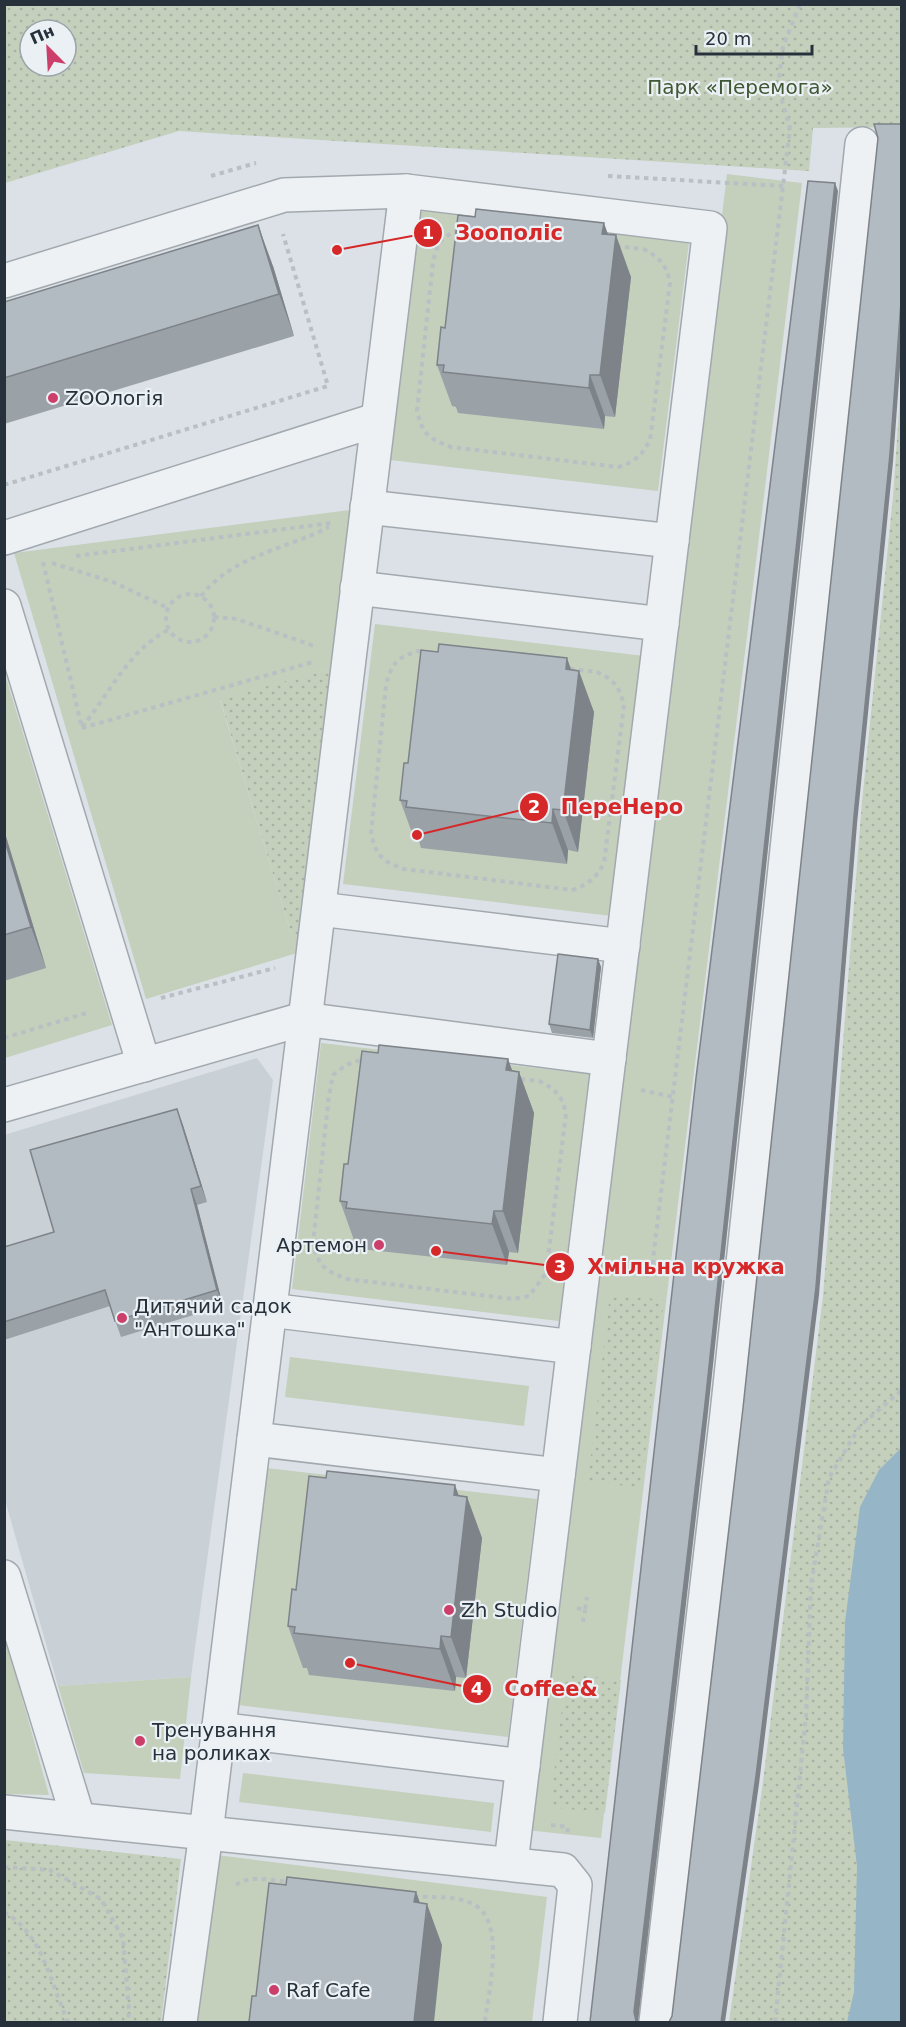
<svg xmlns="http://www.w3.org/2000/svg" width="906" height="2027" font-family="'DejaVu Sans',sans-serif">
<defs>
<pattern id="park-dots" width="8" height="8" patternUnits="userSpaceOnUse" patternTransform="scale(1.5)"><rect width="8" height="8" fill="#c4cfbc"/><path d="M2 2h.1M6 6h.1" fill="none" stroke="#a8b2a2" stroke-width="1.8" stroke-linecap="round"/></pattern>
</defs>
<rect width="100%" height="100%" fill="#dbe1e6"/>
<!-- built -->
<path fill="#c9d1d7" d="M 257,1058 L 273,1080 L 191,1677 L 58,1686 L 5,1500 L 4,1135 Z"/>
<!-- grass -->
<g fill="#c4cfbc">
<path d="M 727,174 L 802,183 L 601,1838 L 526,1830 Z"/>
<path d="M 421,202 L 690,234 L 658,491 L 390,460 Z"/>
<path d="M 350,510 L 331,669 L 220,700 L 297,953 L 146,999 L 14,553 Z"/>
<path d="M 375,624 L 644,656 L 612,916 L 343,884 Z"/>
<path d="M 4,671 L 112,1025 L 5,1058 L 4,1058 Z"/>
<path d="M 321,1043 L 589,1074 L 559,1321 L 292,1289 Z"/>
<path d="M 290,1357 L 529,1386 L 524,1426 L 285,1397 Z"/>
<path d="M 266,1468 L 537,1499 L 508,1737 L 238,1705 Z"/>
<path d="M 5,1636 L 49,1795 L 5,1794 Z"/>
<path d="M 191,1677 L 180,1779 L 84,1773 L 58,1686 Z"/>
<path d="M 243,1773 L 494,1803 L 491,1832 L 239,1802 Z"/>
<path d="M 217,1855 L 547,1897 L 532,2022 L 197,2022 Z"/>
</g>
<!-- park -->
<g fill="url(#park-dots)" fill-rule="evenodd">
<path d="M 5,5 L 901,5 L 901,127 L 813,128 L 809,171 L 179,131 L 5,183 ZM 30,30 L 66,30 L 66,66 L 30,66 Z"/>
<path d="M 901,381 L 901,2022 L 729,2022 L 763,1782 L 823,1296 L 862,802 L 893,497 Z"/>
<path d="M 331,669 L 297,953 L 220,699 Z"/>
<path d="M 610,1294 L 664,1300 L 641,1488 L 588,1481 Z"/>
<path d="M 566,1674 L 621,1680 L 605,1813 L 550,1807 Z"/>
<path d="M 5,1840 L 181,1859 L 161,2022 L 5,2022 Z"/>
</g>
<!-- water -->
<path fill="#96b5c6" d="M 901,1448 L 901,2022 L 847,2022 L 854,1992 L 857,1866 L 843,1748 L 845,1622 L 860,1507 L 879,1470 Z"/>
<g fill="none" stroke-linecap="round" stroke-linejoin="round">
<!-- minor casing -->
<g stroke="#a1a9af" stroke-width="36">
<g id="minor">
<path d="M 4,281 L 284,195 L 406,191"/>
<path d="M 367,507 L 672,541"/>
<path d="M 4,538 L 376,420"/>
<path d="M 357,588 L 662,624"/>
<path d="M 4,606 L 144,1065"/>
<path d="M 319,909 L 623,946"/>
<path d="M 4,1105 L 303,1019 L 609,1059"/>
<path d="M 269,1310 L 574,1347"/>
<path d="M 254,1439 L 558,1475"/>
<path d="M 4,1577 L 78,1818"/>
<path d="M 218,1729 L 523,1766"/>
<path d="M 4,1812 L 563,1870 L 575,1885 L 574,1895 L 560,2022"/>
<path d="M 180,2022 L 206,1833 L 406,191 L 710,228 L 511,1863"/>
<path d="M 656,2022 L 727,1414 L 862,144"/>
</g>
</g>
<!-- path -->
<g stroke="#babfc4" stroke-width="4" stroke-dasharray="4.5 4.5" stroke-linecap="butt">
<path d="M 211,176 L 256,163"/>
<path d="M 608,176 L 783,186"/>
<path d="M 464,229 L 643,249 C 659,257 667,265 670,283 L 650,440 C 642,455 634,463 618,467 L 451,447 C 428,438 423,435 417,411 L 433,262 C 438,241 442,235 464,229 Z"/>
<path d="M 4,485 L 328,386 L 283,234"/>
<path d="M 76,556 L 331,523"/>
<path d="M 43,562 L 81,724"/>
<path d="M 52,563 L 113,582 L 168,608"/>
<circle cx="190" cy="618" r="24"/>
<path d="M 201,596 C 234,555 284,550 329,527"/>
<path d="M 214,617 L 237,619 L 314,646"/>
<path d="M 418,651 L 597,672 C 613,679 620,687 624,705 L 604,863 C 596,878 588,885 572,890 L 404,869 C 382,861 377,857 371,834 L 386,685 C 392,663 396,658 418,651 Z"/>
<path d="M 82,727 C 110,693 128,651 168,630"/>
<path d="M 82,728 L 313,662"/>
<path d="M 161,998 L 275,968"/>
<path d="M 4,1038 L 90,1012"/>
<path d="M 360,1060 L 539,1081 C 556,1089 563,1097 566,1114 L 546,1273 L 529,1296 L 513,1299 L 347,1279 C 324,1270 319,1267 313,1243 L 329,1095 L 333,1075 L 346,1065 Z"/>
<path d="M 641,1090 L 673,1097"/>
<path d="M 618,1272 L 651,1276 L 790,128 L 778,87 L 783,46 L 800,4"/>
<path d="M 577,1608 L 585,1610 L 587,1597"/>
<path d="M 583,1622 L 585,1610"/>
<path d="M 551,1825 L 568,1827 L 567,1836"/>
<path d="M 4,1867 L 50,1870 L 101,1899 L 123,1938 L 129,2010 L 128,2022"/>
<path d="M 236,1885 C 250,1874 274,1881 290,1882"/>
<path d="M 414,1896 C 432,1898 456,1895 473,1904 C 507,1921 488,1992 485,2022"/>
<path d="M 4,1912 C 43,1934 51,1985 68,2022"/>
<path d="M 775,2022 L 806,1716 L 811,1585 L 829,1478 L 860,1426 L 902,1390"/>
</g>
<!-- minor -->
<use href="#minor" stroke="#eef1f4" stroke-width="33"/>
</g>
<!-- wall -->
<g fill="#9aa1a7">
<path d="M 608,234 L 631,277 L 615,417 L 605,416 L 604,429 L 458,413 L 456,407 L 452,406 L 437,365 L 445,328 Z"/>
<path d="M 273,266 L 294,336 L 4,424 L 4,302 Z"/>
<path d="M 571,670 L 594,712 L 578,852 L 568,850 L 567,864 L 421,848 L 419,841 L 415,841 L 400,800 L 408,763 Z"/>
<path d="M 4,830 L 46,968 L 4,981 Z"/>
<path d="M 598,959 L 601,967 L 593,1038 L 552,1033 L 549,1024 Z"/>
<path d="M 378,1053 L 508,1059 L 512,1070 L 519,1072 L 534,1113 L 518,1253 L 509,1252 L 507,1265 L 361,1249 L 359,1243 L 355,1243 L 340,1201 L 348,1164 Z"/>
<path d="M 177,1109 L 207,1202 L 197,1205 L 223,1306 L 121,1337 L 110,1306 L 4,1340 L 4,1247 L 54,1232 Z"/>
<path d="M 459,1496 L 467,1497 L 482,1538 L 466,1678 L 456,1677 L 455,1691 L 309,1675 L 307,1668 L 303,1668 L 288,1626 L 296,1590 Z"/>
</g>
<!-- shaded-wall -->
<g fill="#7d8388">
<path d="M 835,183 L 838,191 L 708,1412 L 638,2022 L 636,2022 L 634,2012 Z"/>
<path d="M 604,223 L 614,251 L 616,235 L 631,277 L 615,417 L 600,375 L 602,234 Z"/>
<path d="M 258,225 L 273,266 L 294,336 L 279,294 Z"/>
<path d="M 902,288 L 902,340 L 893,462 L 857,824 L 819,1295 L 759,1784 L 725,2022 L 721,2022 L 854,816 Z"/>
<path d="M 590,375 L 605,416 L 604,429 L 589,388 Z"/>
<path d="M 567,658 L 577,686 L 579,671 L 594,712 L 578,852 L 563,810 L 566,669 Z"/>
<path d="M 553,809 L 568,850 L 567,864 L 552,823 Z"/>
<path d="M 4,830 L 46,968 L 31,927 L 4,838 Z"/>
<path d="M 598,959 L 601,967 L 593,1038 L 590,1030 Z"/>
<path d="M 508,1059 L 518,1087 L 519,1072 L 534,1113 L 518,1253 L 503,1211 L 506,1070 Z"/>
<path d="M 177,1109 L 183,1125 L 207,1202 L 201,1186 Z"/>
<path d="M 191,1189 L 197,1205 L 223,1306 L 217,1290 Z"/>
<path d="M 494,1211 L 509,1252 L 507,1265 L 492,1224 Z"/>
<path d="M 455,1485 L 465,1513 L 467,1497 L 482,1538 L 466,1678 L 451,1637 Z"/>
<path d="M 441,1636 L 456,1677 L 455,1691 L 440,1649 Z"/>
<path d="M 416,1892 L 426,1919 L 427,1904 L 442,1945 L 434,2022 L 414,2022 L 414,1902 Z"/>
</g>
<!-- building -->
<g fill="#b3bbc2" stroke="#7d8388" stroke-width="1.5">
<path d="M 874,124 L 902,124 L 902,288 L 890,454 L 854,816 L 816,1287 L 756,1776 L 721,2022 L 669,2022 L 672,2016 L 743,1408 L 878,138 Z"/>
<path d="M 808,181 L 835,183 L 705,1404 L 634,2012 L 636,2021 L 637,2022 L 590,2022 L 696,1078 Z"/>
<path d="M 476,209 L 604,223 L 602,234 L 616,235 L 600,375 L 590,375 L 589,388 L 443,372 L 444,365 L 437,365 L 441,327 L 445,328 L 458,215 L 475,217 Z"/>
<path d="M 258,225 L 279,294 L 4,378 L 4,302 Z"/>
<path d="M 439,644 L 567,658 L 566,669 L 579,671 L 563,810 L 553,809 L 552,823 L 406,807 L 407,801 L 400,800 L 404,763 L 408,763 L 421,650 L 438,652 Z"/>
<path d="M 4,838 L 31,927 L 4,935 Z"/>
<path d="M 558,954 L 598,959 L 590,1030 L 549,1024 Z"/>
<path d="M 379,1045 L 508,1059 L 506,1070 L 519,1072 L 503,1211 L 494,1211 L 492,1224 L 346,1208 L 347,1202 L 340,1201 L 344,1164 L 348,1164 L 362,1051 L 378,1053 Z"/>
<path d="M 177,1109 L 201,1186 L 191,1189 L 217,1290 L 115,1321 L 105,1290 L 4,1322 L 4,1247 L 54,1232 L 30,1150 Z"/>
<path d="M 327,1471 L 455,1485 L 454,1495 L 467,1497 L 451,1637 L 441,1636 L 440,1649 L 294,1633 L 295,1627 L 288,1626 L 292,1589 L 296,1590 L 309,1476 L 326,1478 Z"/>
<path d="M 287,1877 L 416,1892 L 414,1902 L 427,1904 L 414,2022 L 249,2022 L 252,1996 L 256,1996 L 269,1883 L 286,1885 Z"/>
</g>
<!-- markers -->
<g fill="#cc3f6b" stroke="#eaf0f4" stroke-width="2">
<circle cx="53" cy="398" r="6"/>
<circle cx="379" cy="1245" r="6"/>
<circle cx="122" cy="1318" r="6"/>
<circle cx="449" cy="1610" r="6"/>
<circle cx="140" cy="1741" r="6"/>
<circle cx="274" cy="1990" r="6"/>
</g>
<g text-anchor="middle" dominant-baseline="central" stroke-width="4.5" stroke-linejoin="round" paint-order="stroke">
<!-- park labels -->
<g font-size="20" fill="#405733" stroke="#eaf0f4">
<text x="740" y="87">Парк «Перемога»</text>
</g>
<!-- poi labels -->
<g font-size="20" fill="#26313b" stroke="#eaf0f4" text-anchor="start">
<text x="65" y="398">ZООлогія</text>
<text x="367" y="1245" text-anchor="end">Артемон</text>
<text x="134" y="1306">Дитячий садок<tspan x="134" dy="23">"Антошка"</tspan></text>
<text x="461" y="1610">Zh Studio</text>
<text x="152" y="1730">Тренування<tspan x="152" dy="23">на роликах</tspan></text>
<text x="286" y="1990">Raf Cafe</text>
</g>
</g>
<!-- callouts -->
<path fill="none" stroke="#d62828" stroke-width="2" d="M337 250L428 233M417 835L534 807M436 1251L560 1267M350 1663L477 1689"/>
<g fill="#d62828" stroke="#eaf0f4" stroke-width="2">
<circle cx="337" cy="250" r="6"/>
<circle cx="417" cy="835" r="6"/>
<circle cx="436" cy="1251" r="6"/>
<circle cx="350" cy="1663" r="6"/>
<circle cx="428" cy="233" r="15"/>
<circle cx="534" cy="807" r="15"/>
<circle cx="560" cy="1267" r="15"/>
<circle cx="477" cy="1689" r="15"/>
</g>
<g font-size="18" text-anchor="middle" font-weight="bold" fill="#fff">
<text x="428" y="239">1</text>
<text x="534" y="813">2</text>
<text x="560" y="1273">3</text>
<text x="477" y="1695">4</text>
</g>
<g font-size="21" text-anchor="middle" font-weight="bold" fill="#d62828" stroke="#eaf0f4" stroke-width="4.5" stroke-linejoin="round" paint-order="stroke">
<text x="509" y="240">Зоополіс</text>
<text x="622" y="814">ПереНеро</text>
<text x="686" y="1274">Хмільна кружка</text>
<text x="551" y="1696">Coffee&amp;</text>
</g>
<!-- border -->
<rect width="906" height="2027" fill="none" stroke="#26313b" stroke-width="12"/>
<!-- north arrow -->
<g transform="translate(48 48) rotate(336)"><circle r="28" fill="#eaf0f4" stroke="#9ca4aa" stroke-width="1.5"/>
<path d="M0-4.5L10 22L0 15L-10 22Z" fill="#cc3f6b"/>
<text y="-9" font-size="16" font-weight="bold" text-anchor="middle" fill="#26313b">Пн</text>
</g>
<!-- scale -->
<path d="M696 45v9h116v-9" fill="none" stroke="#26313b" stroke-width="3"/>
<text x="705" y="45" font-size="18" fill="#26313b" stroke="#eaf0f4" stroke-width="4.5" paint-order="stroke">20 m</text>
</svg>
